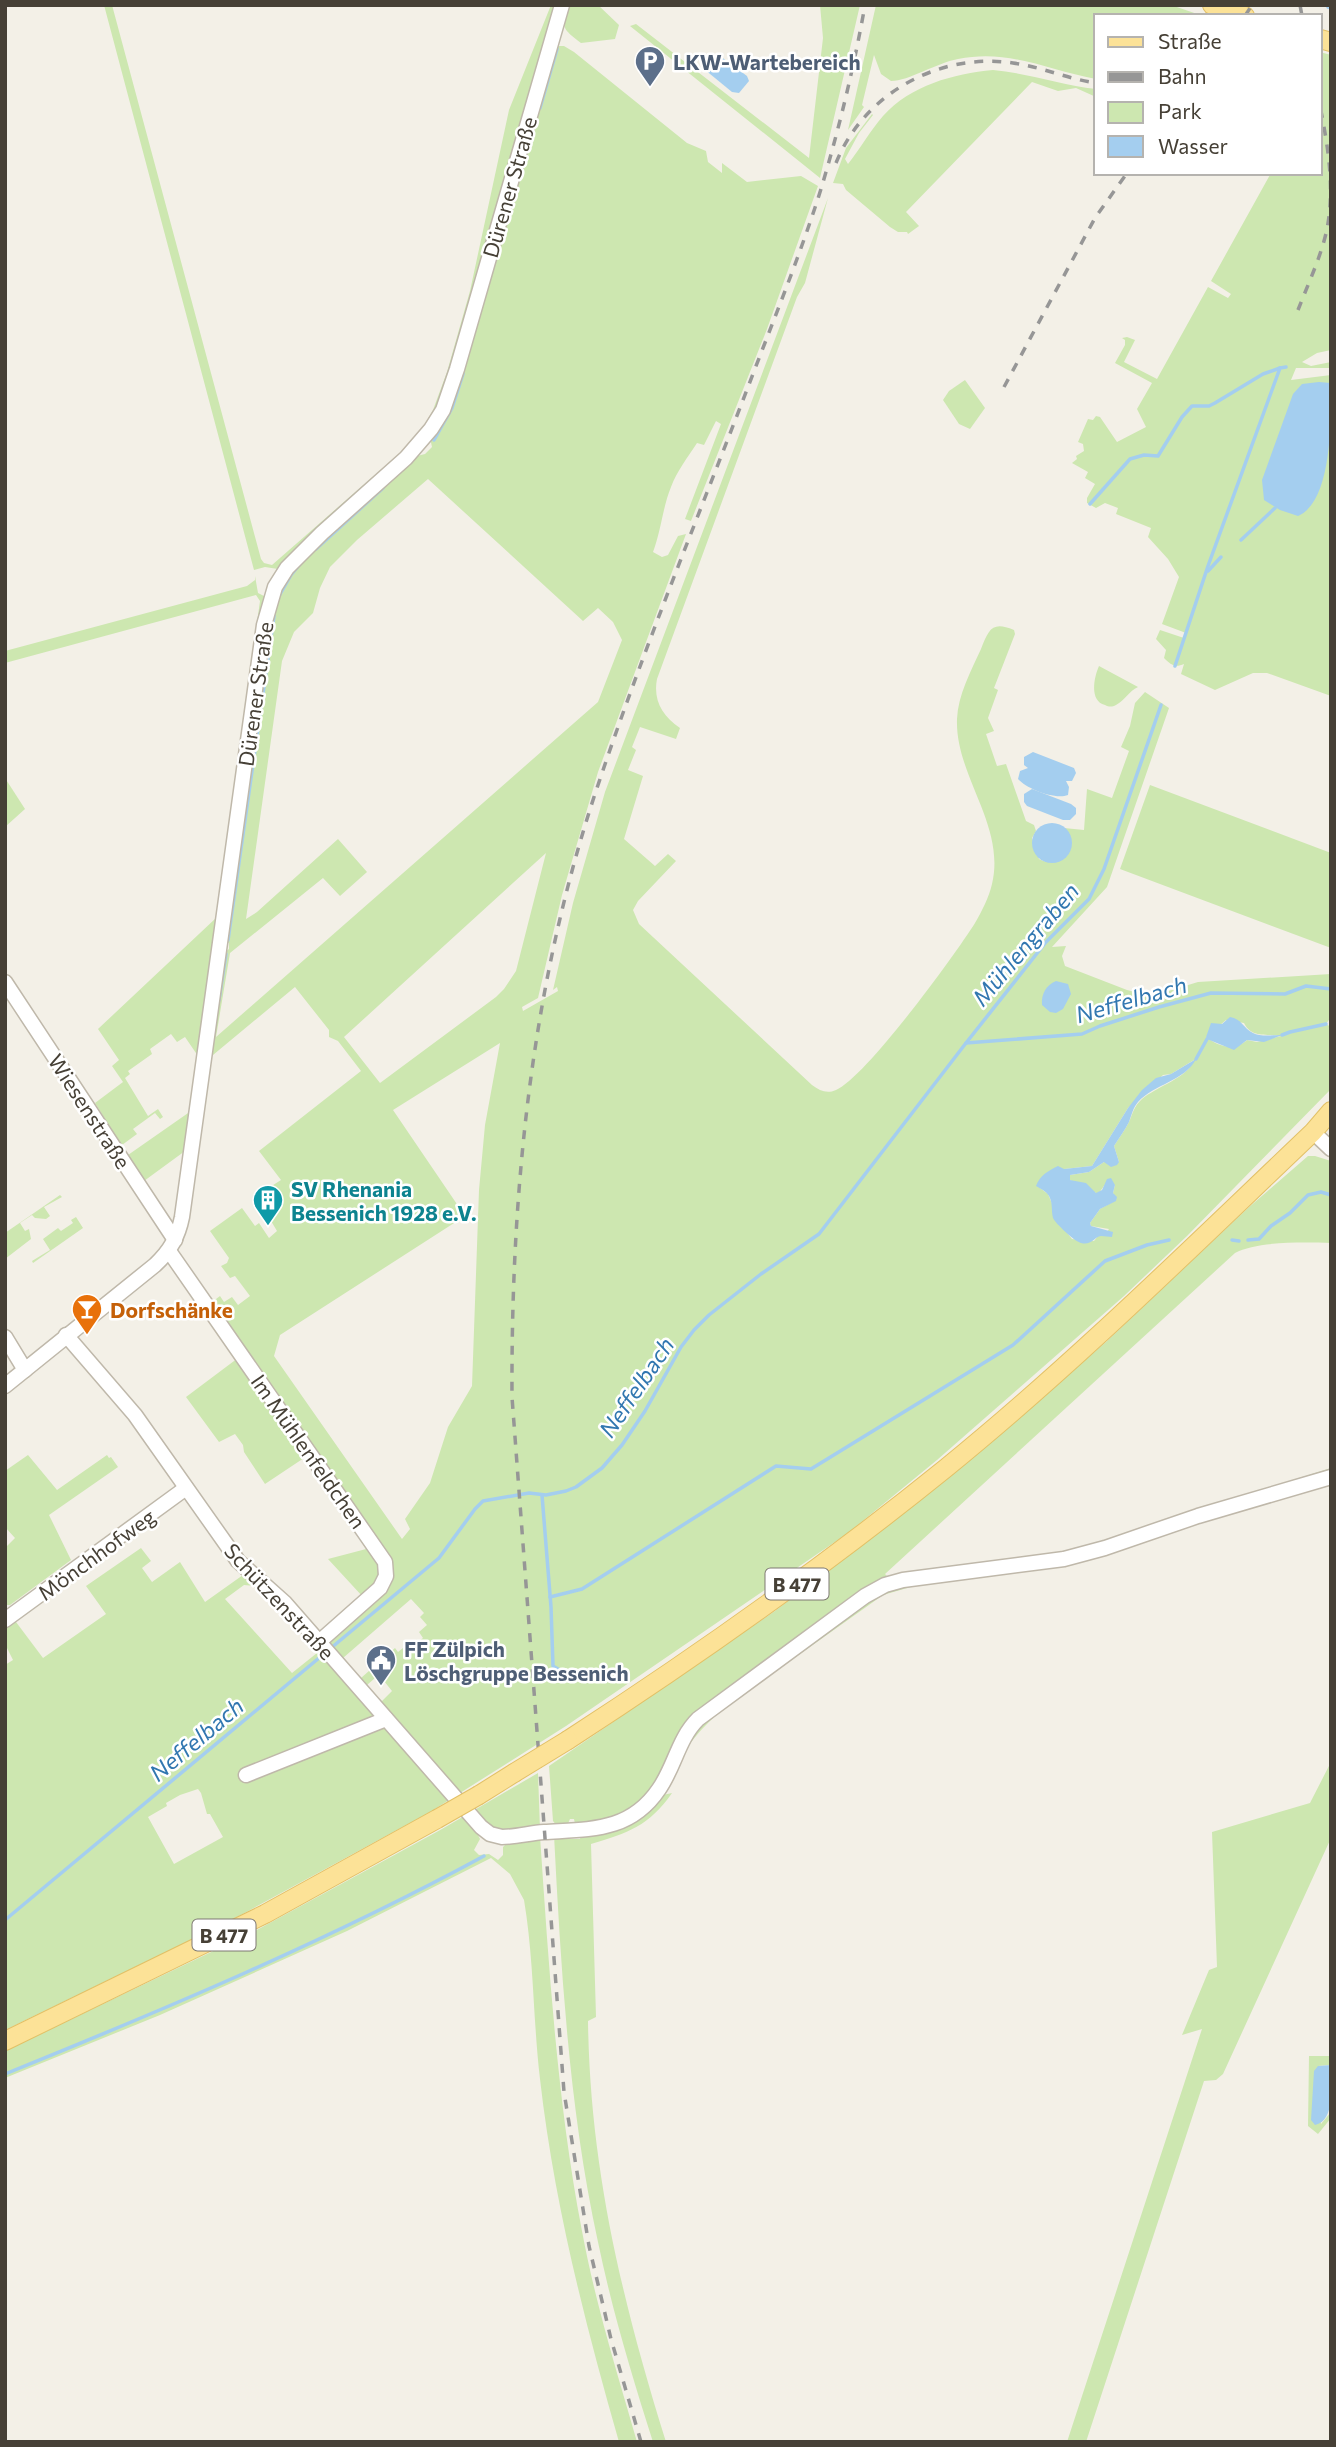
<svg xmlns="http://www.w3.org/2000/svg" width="1336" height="2447" font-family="Commissioner,sans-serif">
<rect width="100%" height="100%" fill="#f3f0e7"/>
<!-- green -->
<g fill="#cde7b0" fill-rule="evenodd">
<path d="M 104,5 L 112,5 L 261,559 L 264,563 L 272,565 L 401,452 L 424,426 L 433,410 L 447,372 L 470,291 L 509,110 L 551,5 L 557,5 L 442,397 L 420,437 L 278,569 L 265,567 L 254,570 Z"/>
<path d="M 566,5 L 598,5 L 619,25 L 615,39 L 581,43 C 563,29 561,28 566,5 Z"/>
<path d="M 820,5 L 860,5 L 820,178 L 630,26 L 636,24 L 809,158 L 823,38 Z"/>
<path d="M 876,5 L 1171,5 L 1203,16 L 1096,16 L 1096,79 C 1047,70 1010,49 958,59 C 936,63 909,81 891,81 L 881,74 L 874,55 L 862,105 L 864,107 L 848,130 Z"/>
<path d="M 559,46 L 564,46 L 574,52 L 687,143 L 706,151 L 708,162 L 722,173 L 722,163 L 747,182 L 801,176 L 818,186 L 767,329 L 691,521 L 685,519 L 721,424 L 716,421 L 704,445 L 697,443 C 688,457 677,471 671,487 C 663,506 661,531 653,552 L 662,557 L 668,555 L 678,536 L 686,534 L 598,772 L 562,895 L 538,998 L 522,1007 L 523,1011 L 558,991 L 557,987 L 553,990 L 573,903 L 605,792 L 828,198 L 805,283 L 797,297 L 657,679 C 653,700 662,716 680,728 L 676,739 L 640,727 L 632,747 L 636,750 L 628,770 L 643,776 L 624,839 L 655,866 L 668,854 L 676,861 L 638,901 L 633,910 L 639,924 L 812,1085 C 820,1091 827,1094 836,1090 C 866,1077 955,955 975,923 C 982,911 989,897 992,884 C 1006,825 955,776 957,719 C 958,695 971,671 981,649 C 989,629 992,621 1014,630 L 1015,634 L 994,688 L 998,690 L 988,718 L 994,731 L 986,734 L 997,766 L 1006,764 L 1026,821 L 1034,825 L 1036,831 L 1032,838 L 1039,859 C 1062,871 1080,847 1064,828 L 1084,830 L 1087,789 L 1112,798 L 1129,751 L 1121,747 L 1130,726 L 1135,703 L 1145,692 L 1169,708 L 1107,887 L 1052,947 L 1066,946 L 1062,956 L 1065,966 L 1127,990 L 1152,996 L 1198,982 L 1331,974 L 1331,1017 L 1326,1024 L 1331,1027 L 1331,1089 L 1187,1236 L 1124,1296 L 937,1460 L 848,1533 L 566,1726 L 430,1812 L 228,1922 L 5,2030 L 5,1665 L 13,1660 L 5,1644 L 5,1624 L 13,1618 L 43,1658 L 106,1614 L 86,1586 L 141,1548 L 151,1561 L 142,1568 L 152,1582 L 180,1562 L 205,1602 L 243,1575 L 255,1586 L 244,1585 L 225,1599 L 292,1673 L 317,1653 L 322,1652 L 375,1712 L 377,1727 L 378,1705 L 392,1691 L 384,1681 L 388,1677 L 382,1672 L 367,1685 L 361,1678 L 395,1648 L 398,1652 L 403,1648 L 406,1651 L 423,1638 L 419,1632 L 427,1625 L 420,1617 L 424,1613 L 411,1599 L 343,1658 L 328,1647 L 329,1641 L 363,1597 L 328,1559 L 370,1548 L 307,1456 L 265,1484 L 244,1452 L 243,1445 L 235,1434 L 219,1442 L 186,1397 L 238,1358 L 212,1302 L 220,1296 L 224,1302 L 232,1297 L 238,1305 L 250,1296 L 235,1276 L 230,1278 L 221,1266 L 227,1263 L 229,1258 L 210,1231 L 242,1208 L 255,1226 L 259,1223 L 269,1238 L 277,1231 L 256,1196 L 281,1180 L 259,1151 L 361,1071 L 338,1041 L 329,1037 L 329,1030 L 295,987 L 213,1055 L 210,1055 L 224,953 L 229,949 L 229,943 L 226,942 L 266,647 L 276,598 L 293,568 L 417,456 L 425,454 L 432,447 L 430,438 L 554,49 ZM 428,479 L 583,621 L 598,608 L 613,622 L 622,640 L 598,702 L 216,1037 L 230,953 L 323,878 L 340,896 L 367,872 L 338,839 L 257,912 L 246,919 L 282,661 L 294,632 L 313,613 L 320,588 L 330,567 L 357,540 ZM 546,853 L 516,971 L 504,989 L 496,997 L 380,1083 L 344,1037 ZM 1226,1020 L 1244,1023 C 1252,1039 1266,1033 1281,1036 L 1257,1042 L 1247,1040 C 1234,1052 1218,1046 1206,1037 ZM 500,1043 L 485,1125 L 479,1190 L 472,1386 L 448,1427 L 430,1483 L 405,1519 L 410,1529 L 402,1539 L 274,1356 L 280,1335 L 465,1216 L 393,1110 ZM 1194,1060 C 1189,1077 1156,1087 1142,1099 C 1134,1106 1133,1113 1129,1122 C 1125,1130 1119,1138 1114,1146 L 1119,1162 L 1104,1162 L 1089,1172 L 1070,1175 L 1070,1180 L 1096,1193 L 1099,1193 L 1106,1183 L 1115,1185 L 1113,1193 L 1116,1200 L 1100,1209 L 1090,1223 L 1091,1226 L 1109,1229 L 1104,1236 L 1098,1236 L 1094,1241 L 1072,1239 L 1061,1225 L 1048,1194 L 1040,1188 L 1064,1169 L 1092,1166 L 1128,1108 L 1163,1075 L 1171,1074 ZM 198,1789 L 201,1793 L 207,1814 L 210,1814 L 223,1837 L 174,1864 L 148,1817 L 167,1806 L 166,1803 L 180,1795 Z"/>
<path d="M 1320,52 L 1331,55 L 1331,350 L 1317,353 L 1302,362 L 1311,366 L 1331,362 L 1331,368 L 1296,368 L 1291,380 L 1331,375 L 1331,696 L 1267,673 L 1253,673 L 1215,690 L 1181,674 L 1184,664 C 1175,668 1171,665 1164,658 L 1166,650 L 1156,639 L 1160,630 L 1184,638 L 1186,633 L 1162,624 L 1179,577 L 1168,559 L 1148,537 L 1151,528 L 1116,514 L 1118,508 L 1105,503 L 1096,508 L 1087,503 L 1087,498 L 1095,484 L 1085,478 L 1088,472 L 1072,463 L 1077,459 L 1076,456 L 1084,451 L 1083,444 L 1078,442 L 1088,419 L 1093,420 L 1096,416 L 1100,417 L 1117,442 L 1146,427 L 1137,409 L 1152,383 L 1115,363 L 1125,345 L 1125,340 L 1122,338 L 1127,337 L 1135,340 L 1124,362 L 1157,379 L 1208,287 L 1228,298 L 1231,294 L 1211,281 L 1271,173 L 1320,173 Z"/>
<path d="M 993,70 C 1028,73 1061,85 1096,89 L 1096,97 L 1076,88 L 1058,91 L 1032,82 L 906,212 L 919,226 L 908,234 L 907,232 L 898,232 L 890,227 L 846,190 L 843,184 L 833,183 L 846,148 L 872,114 L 873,115 L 859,133 L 845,159 L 848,164 C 860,149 870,131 883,116 C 911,85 953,74 993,70 Z"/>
<path d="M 965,380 L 985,408 L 970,429 L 959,424 L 943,400 L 949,391 Z"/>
<path d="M 255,576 L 258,593 L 264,596 L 265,600 L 198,1056 L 185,1037 L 177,1042 L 171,1034 L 150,1049 L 152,1054 L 128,1071 L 130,1074 L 125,1078 L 148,1116 L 158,1109 L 163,1117 L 160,1119 L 155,1113 L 133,1129 L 137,1134 L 122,1145 L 128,1155 L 191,1111 L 185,1151 L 144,1181 L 95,1103 L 123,1082 L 112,1066 L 119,1060 L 98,1029 L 216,918 L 260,601 L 256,595 L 5,663 L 5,651 L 247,586 L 255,580 Z"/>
<path d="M 1099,666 L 1138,687 C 1129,691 1125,700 1116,705 C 1112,707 1109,707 1105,705 C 1089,701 1094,677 1099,666 Z"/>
<path d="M 5,778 L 25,809 L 5,827 Z"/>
<path d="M 1150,785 L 1331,853 L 1331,948 L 1120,869 Z"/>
<path d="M 1308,1156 L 1315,1156 L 1331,1161 L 1331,1243 C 1305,1242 1257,1241 1235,1253 L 885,1574 L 887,1576 L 1054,1554 L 1082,1547 L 1331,1468 L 1331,1472 L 1075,1553 L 883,1580 L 700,1712 L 664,1770 L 637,1807 L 612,1821 L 575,1824 L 574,1819 L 570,1819 L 566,1828 L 558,1827 L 553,1821 L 549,1766 L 775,1611 L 951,1476 L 1106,1342 L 1248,1208 Z"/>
<path d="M 60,1195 L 62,1197 L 44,1207 L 50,1216 L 46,1219 L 35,1218 L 32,1215 L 20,1223 L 25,1231 L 29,1229 L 31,1239 L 5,1259 L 5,1233 Z"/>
<path d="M 76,1217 L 83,1228 L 33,1263 L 32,1261 L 50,1250 L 43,1239 L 58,1228 L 61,1231 L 73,1223 L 71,1220 Z"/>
<path d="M 28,1455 L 57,1490 L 107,1455 L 109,1458 L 111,1457 L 118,1467 L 49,1515 L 71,1560 L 10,1605 L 5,1605 L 5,1548 L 15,1538 L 5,1527 L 5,1471 Z"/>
<path d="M 1232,1512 L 1086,1561 L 1058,1567 L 921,1584 L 883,1595 L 724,1708 C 690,1738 681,1754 663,1795 L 672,1793 C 649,1826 628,1833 591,1844 L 596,2017 L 588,2021 C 590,2168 622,2301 666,2442 L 653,2442 C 632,2376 612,2310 598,2242 C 569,2109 561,1970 554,1835 L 566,1839 L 580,1839 L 581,1835 L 632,1820 L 697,1725 L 890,1587 L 1044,1565 Z"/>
<path d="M 1331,1762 L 1331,1838 L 1223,2074 L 1216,2080 L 1204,2081 L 1086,2442 L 1067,2442 L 1202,2029 L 1182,2035 L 1209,1970 L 1217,1967 L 1212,1832 L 1310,1803 Z"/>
<path d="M 538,1773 L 540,1830 L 525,1832 L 474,1827 L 480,1839 L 474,1850 L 479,1855 L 489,1854 L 498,1860 L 503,1855 L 503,1847 L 509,1841 L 540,1836 C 549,1968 557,2101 582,2231 C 595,2302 617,2372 637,2442 L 619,2442 C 585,2323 554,2203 540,2079 C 533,2020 534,1959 524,1900 L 510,1874 L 491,1858 L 347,1931 L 160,2015 L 5,2078 L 5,2051 L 255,1931 L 442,1829 Z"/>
<path d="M 1309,2056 L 1331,2056 L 1331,2065 L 1318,2066 L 1321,2124 L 1331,2112 L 1331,2118 L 1318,2134 L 1308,2126 Z"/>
</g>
<!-- water -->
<g fill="#a4ceef">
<path d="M 714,55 L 720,56 L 747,76 L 749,81 L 739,93 L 732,92 L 704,69 Z"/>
<path d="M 1319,382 L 1331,383 C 1331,416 1333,501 1298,516 L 1280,510 L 1264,500 L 1262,480 L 1293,394 L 1302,384 Z"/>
<path d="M 1033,752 L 1074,768 L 1076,773 L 1072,781 L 1066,781 L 1069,787 L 1068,795 C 1055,800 1027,789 1018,779 L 1020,771 L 1028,768 L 1024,765 L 1024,757 Z"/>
<path d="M 1032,789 L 1071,804 L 1076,808 L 1076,814 L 1070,820 L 1063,820 L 1027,806 L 1024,802 L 1024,794 Z"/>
<circle cx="1052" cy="843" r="20"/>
<path d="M 1056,981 L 1068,984 L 1071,994 L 1063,1009 L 1056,1013 L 1050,1012 L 1042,1005 C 1041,994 1046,985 1056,981 Z"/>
<path d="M 1230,1017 C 1242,1019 1243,1028 1253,1033 C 1260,1037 1274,1035 1282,1035 L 1264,1042 L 1247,1040 L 1234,1050 L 1207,1039 L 1206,1037 L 1211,1023 L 1222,1024 Z"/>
<path d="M 1196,1059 C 1185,1081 1154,1084 1138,1102 C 1133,1108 1132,1114 1129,1122 C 1125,1130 1119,1138 1114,1146 L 1119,1162 L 1117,1165 L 1111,1167 L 1104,1162 L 1089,1172 L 1070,1175 L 1070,1180 L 1086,1183 L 1096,1193 L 1102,1190 L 1107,1179 L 1111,1178 L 1115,1185 L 1113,1193 L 1117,1197 L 1116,1201 L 1100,1209 L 1090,1223 L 1091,1226 L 1113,1232 L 1112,1237 C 1109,1237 1105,1236 1101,1236 C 1094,1237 1091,1246 1081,1243 C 1075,1242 1055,1223 1053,1218 C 1051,1210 1053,1203 1049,1196 C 1046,1191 1041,1189 1036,1186 C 1040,1175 1048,1171 1058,1166 L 1064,1169 L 1092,1166 L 1128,1108 L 1142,1090 L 1156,1078 L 1171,1074 Z"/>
<path d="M 1331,2065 C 1331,2083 1336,2121 1315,2125 L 1311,2120 L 1314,2071 L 1318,2066 Z"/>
</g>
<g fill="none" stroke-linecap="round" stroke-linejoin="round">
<!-- stream -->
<g stroke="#a4ceef" stroke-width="3.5">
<path d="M 1328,7 L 1331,8"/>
<path d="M 540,108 L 557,49"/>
<path d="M 434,440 L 452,408 L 463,374"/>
<path d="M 1090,504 L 1130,459 L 1144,455 L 1158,456 L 1182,417 L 1192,406 L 1209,406 L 1215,403 L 1263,374 L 1280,368"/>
<path d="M 1241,540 L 1275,508"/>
<path d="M 316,549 L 383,488"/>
<path d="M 1208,571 L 1221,557"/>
<path d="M 279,596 L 291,575 L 300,564"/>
<path d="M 1175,666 L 1208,566 L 1280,368 L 1286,367"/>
<path d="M 228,940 L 274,616"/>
<path d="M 219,1000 L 226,954"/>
<path d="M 1282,1035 L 1290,1032 L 1326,1024"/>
<path d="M 966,1043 L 1046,942 L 1089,899 L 1104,869 L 1161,705"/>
<path d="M 1196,1059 L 1207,1039"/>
<path d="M 1232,1240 L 1239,1241"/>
<path d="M 1248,1240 L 1259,1239 L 1271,1226 L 1290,1213 L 1308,1195 L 1321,1192 L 1331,1195"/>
<path d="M 542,1495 L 551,1607 L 553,1666 L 573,1678"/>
<path d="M 550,1597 L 582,1589 L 776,1466 L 811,1469 L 1013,1345 L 1105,1261 L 1147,1245 L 1169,1240"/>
<path d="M 331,1648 L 439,1558 L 475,1509 L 483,1501 L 529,1493 L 546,1495 L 566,1491 L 576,1487 L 602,1468 L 622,1445 L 645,1411 L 681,1347 L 694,1330 L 709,1315 L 761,1274 L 819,1234 L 966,1043 L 1082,1034 L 1100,1026 L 1159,1007 L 1211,993 L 1285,994 L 1306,986 L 1331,989"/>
<path d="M 5,1920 L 325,1653"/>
<path d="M 5,2074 C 168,2008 329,1940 484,1856"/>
</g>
<!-- minor casing -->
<g stroke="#bfb8aa" stroke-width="17">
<g id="minor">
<path d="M 5,982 L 175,1240"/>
<path d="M 1313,1132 L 1331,1149"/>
<path d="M 169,1251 L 385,1562 L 386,1576 L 380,1588 L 319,1642"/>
<path d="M 66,1335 L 135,1415 L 238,1561 L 285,1603 L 481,1827 L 490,1834 L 502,1837 C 516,1837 530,1833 544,1832 C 590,1829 630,1832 659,1789 C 675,1766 678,1739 698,1719 L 865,1596 L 885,1585 L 903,1580 L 1064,1559 L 1105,1548 L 1198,1516 L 1331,1477"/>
<path d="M 5,1337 L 25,1370"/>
<path d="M 5,1386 L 155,1265 C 170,1251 178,1237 182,1217 L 264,625 L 275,587 L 287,568 L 322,533 L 406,458 L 431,429 L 443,410 L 457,369 L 562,5"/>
<path d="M 5,1620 L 186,1488"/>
<path d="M 246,1775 L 386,1719"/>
</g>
</g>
<!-- major casing -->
<g stroke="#e2c066" stroke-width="20">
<g id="major">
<path d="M 1212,5 L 1245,16"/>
<path d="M 1320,39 L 1331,42"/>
<path d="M 568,1740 C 699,1655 825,1566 946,1468 C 1075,1363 1193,1246 1313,1132 L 1331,1111"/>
<path d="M 479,1795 L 514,1773"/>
<path d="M 5,2041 L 265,1914 L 437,1819"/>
</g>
</g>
<!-- minor -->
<use href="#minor" stroke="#fff" stroke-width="14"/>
<!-- major -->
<use href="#major" stroke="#fce297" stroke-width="18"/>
<!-- rail -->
<g stroke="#969696" stroke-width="3.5" stroke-dasharray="9 9" stroke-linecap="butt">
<path d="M 1300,5 L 1302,16"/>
<path d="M 1245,16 L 1252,5"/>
<path d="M 836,163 C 864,93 940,52 1013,63 C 1042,67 1068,79 1096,83"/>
<path d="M 1298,310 C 1308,284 1321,257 1327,229 C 1335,188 1328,146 1320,106"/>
<path d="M 1004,387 L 1095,218 L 1127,173"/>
<path d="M 641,2442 L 611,2339 L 589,2246 L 564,2092 L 512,1397 C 511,1191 531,985 597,788 C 642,653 697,520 748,387 C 773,321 800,256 821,189 C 839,129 854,67 865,5"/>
</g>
<!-- major-bridge casing -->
<g stroke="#e2c066" stroke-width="20" stroke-linecap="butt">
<g id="major-bridge">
<path d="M 514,1773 L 568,1740"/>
<path d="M 437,1819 L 479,1795"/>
</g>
</g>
<!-- major-bridge -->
<use href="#major-bridge" stroke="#fce297" stroke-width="18"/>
</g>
<!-- icons -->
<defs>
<g id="parking-pin" transform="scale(1.575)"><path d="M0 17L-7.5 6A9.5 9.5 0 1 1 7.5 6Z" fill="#5c6f8a" stroke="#fff"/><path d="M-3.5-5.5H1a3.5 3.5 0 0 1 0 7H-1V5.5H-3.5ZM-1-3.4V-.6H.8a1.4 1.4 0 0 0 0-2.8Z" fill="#fff"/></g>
<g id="building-pin" transform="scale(1.575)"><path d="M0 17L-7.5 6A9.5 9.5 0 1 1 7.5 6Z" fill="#0f9aa8" stroke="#fff"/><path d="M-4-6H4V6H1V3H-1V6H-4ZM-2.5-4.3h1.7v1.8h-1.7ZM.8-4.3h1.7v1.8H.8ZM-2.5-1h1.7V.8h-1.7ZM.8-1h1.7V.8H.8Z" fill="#fff"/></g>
<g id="bar-pin" transform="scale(1.575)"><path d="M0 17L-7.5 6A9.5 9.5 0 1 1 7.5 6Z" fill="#e8710a" stroke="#fff"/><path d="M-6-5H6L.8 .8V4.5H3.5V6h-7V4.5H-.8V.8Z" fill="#fff"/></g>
<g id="civic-pin" transform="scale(1.575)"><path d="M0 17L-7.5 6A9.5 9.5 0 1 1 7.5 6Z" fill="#5c6f8a" stroke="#fff"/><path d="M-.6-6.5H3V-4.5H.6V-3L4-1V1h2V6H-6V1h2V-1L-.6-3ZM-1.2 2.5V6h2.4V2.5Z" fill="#fff"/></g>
</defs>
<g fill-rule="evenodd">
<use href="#parking-pin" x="650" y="61"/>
<use href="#building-pin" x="268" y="1200"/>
<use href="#bar-pin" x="87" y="1309"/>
<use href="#civic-pin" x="381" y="1660"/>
</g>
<g text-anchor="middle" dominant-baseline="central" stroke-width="5" stroke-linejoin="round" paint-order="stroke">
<!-- shield labels -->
<g fill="#fff" stroke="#7e7972" stroke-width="2">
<rect x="765.5" y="1568.5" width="63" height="31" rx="5"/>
<rect x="192.5" y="1919.5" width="63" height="31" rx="5"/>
</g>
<g font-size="19" font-weight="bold" fill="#464036">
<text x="797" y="1584">B 477</text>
<text x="224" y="1935">B 477</text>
</g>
<!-- service labels -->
<g font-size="21" font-weight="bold" fill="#4e5e75" stroke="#fff" text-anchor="start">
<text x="673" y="61">LKW-Wartebereich</text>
<text x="404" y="1648">FF Zülpich<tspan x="404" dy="24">Löschgruppe Bessenich</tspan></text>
</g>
<!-- street labels -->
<g font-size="21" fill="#464036" stroke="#fff">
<text transform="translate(509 187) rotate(-74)">Dürener Straße</text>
<text transform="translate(255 694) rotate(-82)">Dürener Straße</text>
<text transform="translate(90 1111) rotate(57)">Wiesenstraße</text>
<text transform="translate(309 1451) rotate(55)">Im Mühlenfeldchen</text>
<text transform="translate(96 1554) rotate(-36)">Mönchhofweg</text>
<text transform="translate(280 1601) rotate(47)">Schützenstraße</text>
</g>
<!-- culture labels -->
<g font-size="21" font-weight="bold" fill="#0d838f" stroke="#fff" text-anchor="start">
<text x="291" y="1188">SV Rhenania<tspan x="291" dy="24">Bessenich 1928 e.V.</tspan></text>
</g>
<!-- food labels -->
<g font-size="21" font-weight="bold" fill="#c56008" stroke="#fff" text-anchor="start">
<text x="110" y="1309">Dorfschänke</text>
</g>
<!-- water labels -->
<g font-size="23" font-style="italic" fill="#3177b0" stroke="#fff">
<text transform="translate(1025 944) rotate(-50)">Mühlengraben</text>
<text transform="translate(1131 999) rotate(-16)">Neffelbach</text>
<text transform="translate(636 1387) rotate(-56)">Neffelbach</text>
<text transform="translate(196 1739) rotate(-40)">Neffelbach</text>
</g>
</g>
<!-- border -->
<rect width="1336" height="2447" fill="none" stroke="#464036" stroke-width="14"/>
<!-- legend -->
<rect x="1094" y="14" width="228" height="161" fill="#ffffff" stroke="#b5b3af" stroke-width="2"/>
<rect x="1108" y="37" width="35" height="10" fill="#fce297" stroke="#b5b3af" stroke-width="2"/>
<text x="1158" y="49" font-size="21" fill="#464036">Straße</text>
<rect x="1108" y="72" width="35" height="10" fill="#969696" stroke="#b5b3af" stroke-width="2"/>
<text x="1158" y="84" font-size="21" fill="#464036">Bahn</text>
<rect x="1108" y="102" width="35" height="21" fill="#cde7b0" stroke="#b5b3af" stroke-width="2"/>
<text x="1158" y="119" font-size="21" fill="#464036">Park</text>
<rect x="1108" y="136" width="35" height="21" fill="#a4ceef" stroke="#b5b3af" stroke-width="2"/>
<text x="1158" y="154" font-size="21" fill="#464036">Wasser</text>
</svg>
